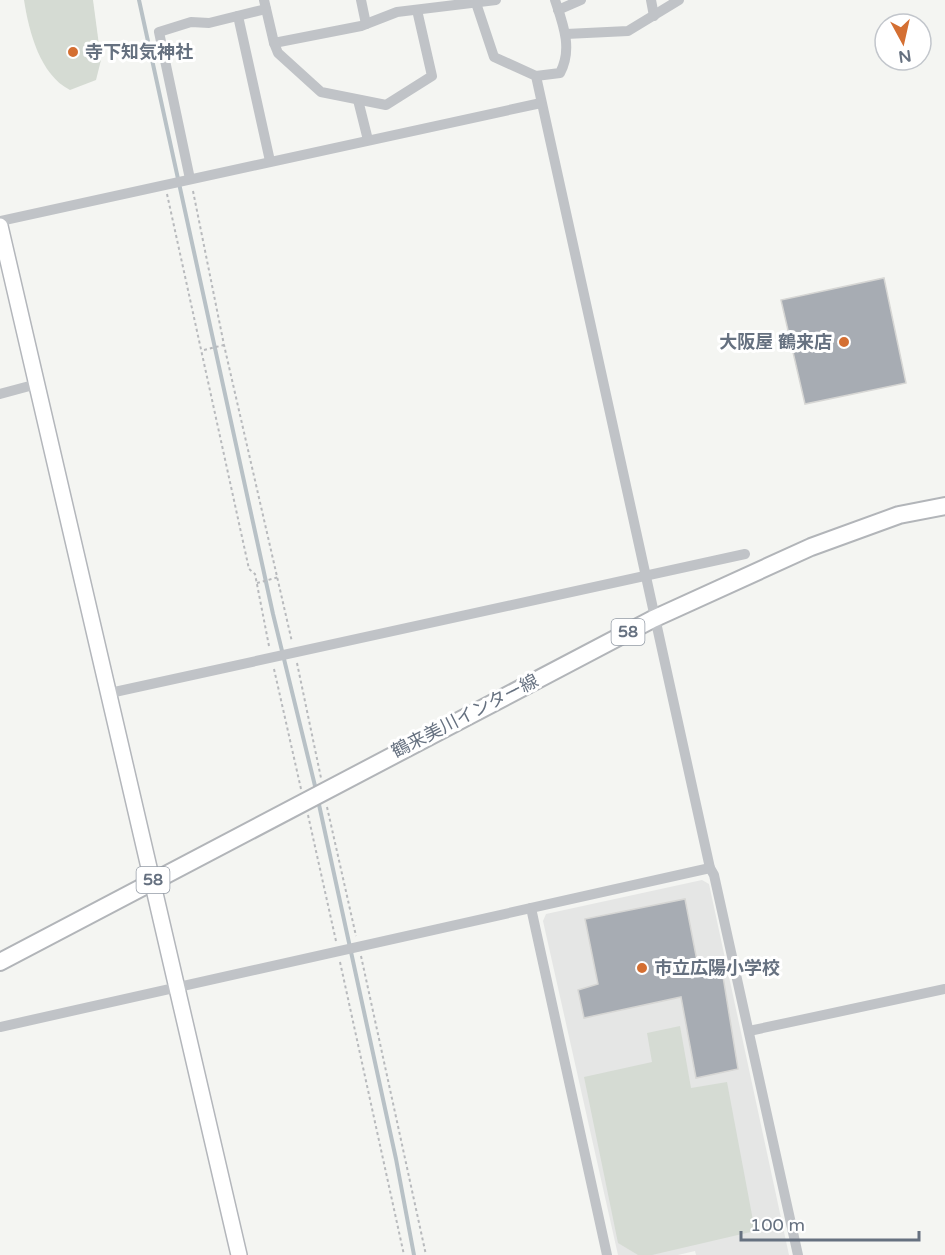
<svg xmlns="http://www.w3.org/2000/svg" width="945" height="1255" font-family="'Varela Round','Noto Sans JP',sans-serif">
<rect width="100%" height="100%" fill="#f4f5f2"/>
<!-- built -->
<path fill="#e5e6e5" d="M 702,880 L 709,884 L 789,1255 L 696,1255 L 695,1251 L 678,1255 L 618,1255 L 543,921 L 546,914 Z"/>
<!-- green -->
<g fill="#d5dbd3">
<path d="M 24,0 L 93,0 L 101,60 L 96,80 L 70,90 C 40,75 29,32 24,0 Z"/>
<path d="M 680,1026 L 691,1088 L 727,1082 L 755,1231 L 652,1255 L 638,1255 L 618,1243 L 584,1077 L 652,1062 L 647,1033 Z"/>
</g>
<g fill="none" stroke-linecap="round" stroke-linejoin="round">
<!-- stream -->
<g stroke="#b8c1c6" stroke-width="4">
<path d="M 139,0 L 273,614 L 316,790"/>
<path d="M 318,800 L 396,1159 L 414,1255"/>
</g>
</g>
<!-- building -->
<g fill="#a7acb3" stroke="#d6d6d4" stroke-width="1.5">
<path d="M 884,278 L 906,383 L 805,404 L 781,300 Z"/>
<path d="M 685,899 L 697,961 L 720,958 L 738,1069 L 696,1078 L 681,997 L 584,1018 L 578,990 L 598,984 L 585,919 Z"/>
</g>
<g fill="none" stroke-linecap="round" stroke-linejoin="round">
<!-- secondary casing -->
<g stroke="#b3b6bb" stroke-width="18">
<path id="secondary" d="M 0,226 L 239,1255"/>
</g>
<!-- primary casing -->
<g stroke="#b2b5b9" stroke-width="20">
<path id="primary" d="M 0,962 L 653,619 L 811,547 L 899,515 L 945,506"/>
</g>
<!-- path -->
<g stroke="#b8babd" stroke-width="2" stroke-dasharray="3 3" stroke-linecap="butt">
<path d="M 193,191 L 224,345 L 292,642"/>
<path d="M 167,194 L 249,569 L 255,574 L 269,646"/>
<path d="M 204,350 L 224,345"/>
<path d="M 257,583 L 279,577"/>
<path d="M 297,663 L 321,778"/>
<path d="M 274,669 L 301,789"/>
<path d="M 327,807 L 356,936"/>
<path d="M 308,815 L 336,941"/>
<path d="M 361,956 L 426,1255"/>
<path d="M 340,962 L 404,1255"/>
</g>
<!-- street -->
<g stroke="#c0c3c7" stroke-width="10">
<path d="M 264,0 L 274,43 L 361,26 L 397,12 L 496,0"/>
<path d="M 361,0 L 366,24"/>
<path d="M 475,0 L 494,57 L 536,76 L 710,868 L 714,875 L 798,1255"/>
<path d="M 651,0 L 654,16"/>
<path d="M 558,10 L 581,0"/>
<path d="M 238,16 L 270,161"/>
<path d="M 566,34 L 628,31 L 679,0"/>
<path d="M 274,43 L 278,53 L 321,92 L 386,105 L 432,76 L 417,10"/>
<path d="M 536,76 L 560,73 C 573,49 563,24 555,0"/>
<path d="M 358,100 L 368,140"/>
<path d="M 190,179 L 159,32 L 191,22 L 209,23 L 266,9"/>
<path d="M 0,221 L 541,103"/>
<path d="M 0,394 L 37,384"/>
<path d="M 110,693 L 745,554"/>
<path d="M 531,908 L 607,1255"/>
<path d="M 0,1027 L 710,868"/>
<path d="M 749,1031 L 945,989"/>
</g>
<!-- secondary -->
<use href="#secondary" stroke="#fff" stroke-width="15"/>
<!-- primary -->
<use href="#primary" stroke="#fff" stroke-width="16"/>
</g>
<!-- markers -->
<g fill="#d46f32" stroke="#fff" stroke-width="2">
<circle cx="73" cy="52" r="6"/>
<circle cx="844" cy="342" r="6"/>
<circle cx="642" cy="968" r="6"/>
</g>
<g text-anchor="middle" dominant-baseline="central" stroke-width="6" stroke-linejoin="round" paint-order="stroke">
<!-- shield labels -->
<g fill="#fff" stroke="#949ca6" stroke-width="1.5">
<rect x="611.5" y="619" width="33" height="26" rx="4.5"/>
<rect x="136.5" y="867" width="33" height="26" rx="4.5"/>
</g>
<g font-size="16" font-weight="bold" fill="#667180">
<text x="628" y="632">58</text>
<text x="153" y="880">58</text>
</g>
<!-- poi labels -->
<g font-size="18" font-weight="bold" fill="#667180" stroke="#fff" text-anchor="start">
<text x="85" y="52">寺下知気神社</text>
<text x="832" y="342" text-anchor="end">大阪屋 鶴来店</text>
<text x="654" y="968">市立広陽小学校</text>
</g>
<!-- street labels -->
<g font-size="18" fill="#667180" stroke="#fff">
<text transform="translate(465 716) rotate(-27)">鶴来美川インター線</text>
</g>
</g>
<!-- north arrow -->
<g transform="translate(903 42) rotate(172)"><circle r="28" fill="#ffffff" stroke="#c2c6cc" stroke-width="1.5"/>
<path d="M0-4.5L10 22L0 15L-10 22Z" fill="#d46f32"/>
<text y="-9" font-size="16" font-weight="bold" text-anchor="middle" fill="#667180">N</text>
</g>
<!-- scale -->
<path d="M741 1231v9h178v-9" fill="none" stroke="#667180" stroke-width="3"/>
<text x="750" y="1231" font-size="18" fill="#667180" stroke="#ffffff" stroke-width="4.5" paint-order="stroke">100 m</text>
</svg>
